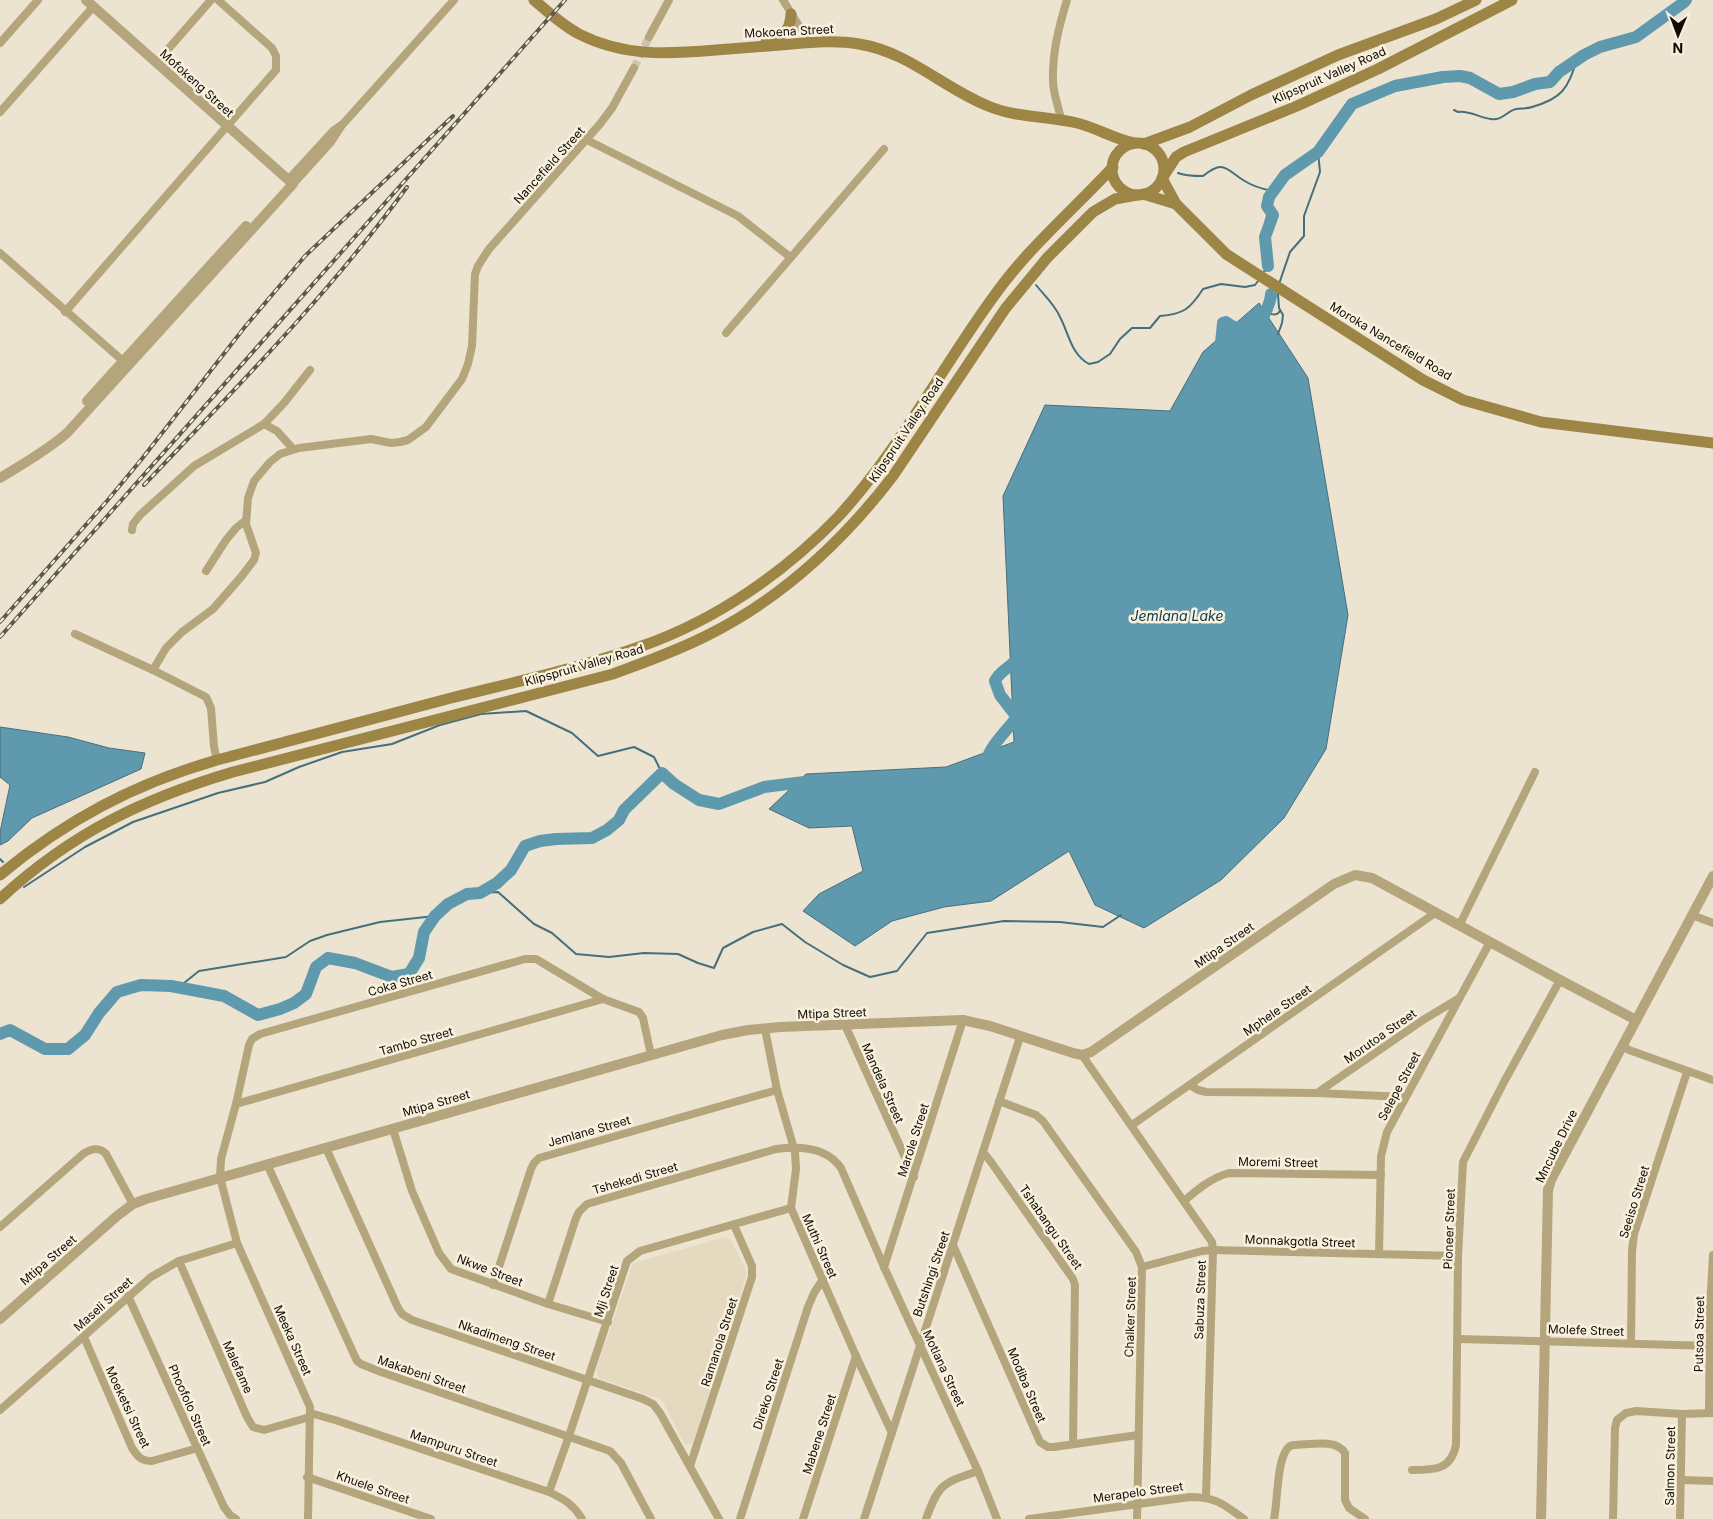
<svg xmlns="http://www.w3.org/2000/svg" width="1713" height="1519" font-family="Inter,sans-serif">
<rect width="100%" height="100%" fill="#ece4d1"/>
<!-- built -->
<path fill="#e5dac0" d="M 726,1237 L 731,1240 L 747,1273 L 693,1443 L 685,1445 L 662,1400 L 599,1378 L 596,1370 L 633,1263 Z"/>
<!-- water -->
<g fill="#5e99ae" stroke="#466f7c">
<path d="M 1259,303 L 1308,378 L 1348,615 L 1326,749 L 1284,818 L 1221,880 L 1144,928 L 1095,905 L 1069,851 L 991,901 L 944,907 L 892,921 L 855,946 L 803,911 L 819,894 L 863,871 L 852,826 L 809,828 L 769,809 L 806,774 L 946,767 L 1014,742 L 1003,496 L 1045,405 L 1170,411 L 1203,352 Z"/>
<path d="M 0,727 L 68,737 L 109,748 L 145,753 L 141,769 L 32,818 L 8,841 L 0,845 L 0,832 L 10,785 L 0,777 Z"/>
</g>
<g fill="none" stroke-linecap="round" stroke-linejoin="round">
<!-- stream -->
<g stroke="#466f7c" stroke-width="2">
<path d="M 1454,110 L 1458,112 C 1469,110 1480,118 1491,119 C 1502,121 1507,111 1516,109 C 1521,108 1527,109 1532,107 C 1563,98 1567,89 1577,60"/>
<path d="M 1178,173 C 1185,176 1195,176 1203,176 C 1223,160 1225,168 1243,180 C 1252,186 1262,189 1273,191"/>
<path d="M 1265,237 L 1265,223 L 1269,209"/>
<path d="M 1263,273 L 1268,266"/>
<path d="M 1279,284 L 1290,252 L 1304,236 L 1304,216 L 1320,172 L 1318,152"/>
<path d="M 1036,285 C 1044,295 1055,305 1060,317 C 1069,334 1071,354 1089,364 L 1098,362 L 1110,354 L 1120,339 L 1132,328 L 1150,328 L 1160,316 C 1184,314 1190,309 1203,289 L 1221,284 L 1245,287 L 1255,285 L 1258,281"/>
<path d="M 1266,311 C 1270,314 1276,317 1280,311"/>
<path d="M 1278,334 L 1282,323 L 1283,315 L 1279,308 L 1278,294"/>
<path d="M 0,859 L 3,862"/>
<path d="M 24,887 L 85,847 L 133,822 L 218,793 L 265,782 L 299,767 L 342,752 L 392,744 L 440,725 L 481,714 L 526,711 L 572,733 L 598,756 L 634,747 L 654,757 L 662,773"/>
<path d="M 480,893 L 498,892 L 534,924 L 552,933 L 576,954 L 609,957 L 644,953 L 678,954 L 698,963 L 714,968 L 723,948 L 753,932 L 782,924 L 805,942 L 843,965 L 870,977 L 897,971 L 927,933 L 1004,921 L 1060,922 L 1103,927 L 1121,915"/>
<path d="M 179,987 L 199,971 L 286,957 L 310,941 L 327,935 L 380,922 L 435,916"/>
</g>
<!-- river -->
<g stroke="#5e99ae" stroke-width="12">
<path d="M 1268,266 L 1265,237 L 1273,215 L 1267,206 L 1269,197 L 1285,175 L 1318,152 L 1352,104 L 1395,86 L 1443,77 L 1460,76 L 1470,78 L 1499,94 L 1513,92 L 1535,84 L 1550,82 L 1559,72 L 1584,55 L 1600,47 L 1636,37 L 1683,3 L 1686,0"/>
<path d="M 1215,351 L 1221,343 L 1223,323 L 1226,322 C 1236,331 1254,331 1262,320 C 1264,316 1265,312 1267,309 C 1269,303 1271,300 1271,294"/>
<path d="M 985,765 C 990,745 1005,733 1017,717 L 1000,695 L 995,681 C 1001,668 1016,666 1021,653"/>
<path d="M 0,1034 L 10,1030 L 45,1049 L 68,1049 L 85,1035 L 99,1013 L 117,992 L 141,985 L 171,986 L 224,996 L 258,1015 L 280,1009 L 294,1003 L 306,994 L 316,967 L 328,958 L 355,963 L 392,977 L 409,974 L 419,958 L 424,932 L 435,916 L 448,904 L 467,894 L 480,893 L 497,883 L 511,870 L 525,846 L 540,841 L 556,839 L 592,838 L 607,830 L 619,820 L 624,810 L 662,773 L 674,784 L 699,800 L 719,804 L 764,787 L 812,781"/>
</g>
<!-- minor-tunnel -->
<path stroke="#cbc4b3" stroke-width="8" stroke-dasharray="8 4" stroke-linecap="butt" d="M 634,68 L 649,37"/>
<!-- minor -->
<g stroke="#b4a57c" stroke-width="8">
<path d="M 783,0 L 809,42"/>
<path d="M 649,37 L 669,0"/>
<path d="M 0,43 L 38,0"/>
<path d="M 156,63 L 211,0"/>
<path d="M 0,112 L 93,7"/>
<path d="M 1061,120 C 1059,107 1053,94 1053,81 C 1052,53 1059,26 1067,0"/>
<path d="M 587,140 L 738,216 L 790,257"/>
<path d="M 288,180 L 334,130 L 343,124 L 454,0"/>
<path d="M 293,184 L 331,142 L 342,125"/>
<path d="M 0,253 L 123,361"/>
<path d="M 65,312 L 276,70 L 276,56 L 272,48 L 218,0"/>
<path d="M 726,333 L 884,149"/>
<path d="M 264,424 L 284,403 L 310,370"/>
<path d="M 132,530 L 133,524 L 140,515 L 194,466 L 264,424 L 277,431 L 293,449"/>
<path d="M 206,571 L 226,540 L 236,528 L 246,520"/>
<path d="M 75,634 L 153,670 L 206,697 L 211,708 L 214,747 L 217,760"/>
<path d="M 153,670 L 166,648 L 182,632 L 213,609 L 241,577 L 254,560 L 256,553 L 246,524 L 248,498 L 254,481 L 270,462 L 280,454 L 299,448 L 371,439 L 391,443 L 400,442 L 408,440 L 426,427 L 462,379 L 468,364 L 472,346 L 475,274 L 478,266 L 489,249 L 600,124 L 612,108 L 634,68"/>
<path d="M 1692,915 L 1713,923"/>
<path d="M 1459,926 L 1535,772"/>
<path d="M 845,1025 L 914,1177"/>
<path d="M 765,1029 L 777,1090 L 795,1152 L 796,1169 L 791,1208 L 856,1356 L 892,1433"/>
<path d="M 1622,1045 L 1629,1050 L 1713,1080"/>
<path d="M 1082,1055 L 1212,1242 L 1213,1250 L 1206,1497"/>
<path d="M 1190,1085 L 1198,1090 L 1206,1092 L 1317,1093 L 1405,1097"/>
<path d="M 1317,1093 L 1423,1020 L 1458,999"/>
<path d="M 999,1101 L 1036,1115 L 1043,1121 L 1136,1252 L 1142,1267 L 1137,1519"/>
<path d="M 236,1104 L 603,999"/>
<path d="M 1132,1125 L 1435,913"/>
<path d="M 393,1129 L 412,1191 L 439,1253 L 451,1269 L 548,1304 L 608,1322"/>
<path d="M 326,1148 L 398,1308 L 402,1314 L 412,1320 L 643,1399 L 653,1404 L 660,1413 L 719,1519"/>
<path d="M 983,1152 L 991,1162 L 1073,1279 L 1075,1285 L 1073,1444"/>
<path d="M 267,1164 L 357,1361 L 361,1364 L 381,1372 L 610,1451 L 621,1463 L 651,1519"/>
<path d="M 1184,1201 C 1198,1189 1211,1178 1229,1173 L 1381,1175"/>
<path d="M 0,1227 L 83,1154 C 91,1149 99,1146 106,1154 L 133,1204"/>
<path d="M 953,1245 L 1040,1442 L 1048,1447 L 1054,1447 L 1138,1435"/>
<path d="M 1379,1254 L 1381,1156 L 1387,1132 L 1490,942"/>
<path d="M 179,1261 L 247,1417 L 253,1427 L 264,1430 L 310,1417"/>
<path d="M 884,1267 L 963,1020"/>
<path d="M 1142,1267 L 1202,1251 L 1213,1250 L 1458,1256"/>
<path d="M 493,1285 L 531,1169 L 534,1163 L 539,1158 L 777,1090"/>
<path d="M 128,1296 L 224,1507 L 230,1515 L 236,1519"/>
<path d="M 548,1304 L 576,1218 L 579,1212 L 587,1204 L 776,1149 C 798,1146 827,1147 841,1168 L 884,1267 L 978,1471 L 997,1519"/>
<path d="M 84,1337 L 132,1448 C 138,1457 141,1461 152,1461 L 198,1448"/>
<path d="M 1458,1339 L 1713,1346"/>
<path d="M 1631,1343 L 1632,1251 L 1634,1234 L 1687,1072"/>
<path d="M 0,1410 L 151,1277 L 179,1261 L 237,1243"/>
<path d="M 310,1413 L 335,1420 L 549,1492 C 564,1499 574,1505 582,1519"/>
<path d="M 1709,1413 L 1710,1308 L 1713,1255"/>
<path d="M 690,1466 L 752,1277 L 752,1266 L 734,1225"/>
<path d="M 1412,1470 C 1435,1470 1451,1470 1456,1445 L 1458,1256 L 1463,1162 L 1504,1082 L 1560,980"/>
<path d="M 307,1477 L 431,1519"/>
<path d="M 1681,1480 L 1713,1481"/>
<path d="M 549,1492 L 569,1436 L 627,1261 L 640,1251 L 791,1208"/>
<path d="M 308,1519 L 310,1407 L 237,1243 L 220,1177 L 221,1159 L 236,1104 L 249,1045 L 252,1039 L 260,1034 L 525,959 L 536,959 L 603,999 L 639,1012 L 643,1018 L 651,1055"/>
<path d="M 740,1519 L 808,1307 L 814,1293 L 823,1279"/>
<path d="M 803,1519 L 856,1356"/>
<path d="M 864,1519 L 1020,1037"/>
<path d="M 926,1519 C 939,1483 943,1483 978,1471"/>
<path d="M 1029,1519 L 1190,1497 C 1216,1497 1223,1504 1244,1519"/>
<path d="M 1274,1519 C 1278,1503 1276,1448 1293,1445 C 1309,1445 1336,1438 1345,1453 L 1345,1500 L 1349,1508 L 1365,1519"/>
<path d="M 1613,1519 L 1615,1428 L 1617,1420 L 1626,1413 L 1636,1411 L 1682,1414 L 1713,1413"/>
<path d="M 1680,1519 L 1682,1414"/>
</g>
<!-- tertiary -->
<g stroke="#b4a57c" stroke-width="10">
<path d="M 87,401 L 246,226"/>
<path d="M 0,478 C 24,463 45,452 67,433 L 293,184 L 86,0"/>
<path d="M 0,1319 L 117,1216 L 133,1204 L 146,1199 L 722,1035 L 748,1030 L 780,1027 L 963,1020 L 990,1026 L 1073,1053 L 1082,1055 L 1091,1052 L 1334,884 L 1355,875 L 1372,878 L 1560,980 L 1636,1020"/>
<path d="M 1541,1519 L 1548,1190 L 1551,1180 L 1713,876"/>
</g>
<!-- secondary -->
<g stroke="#9c8545" stroke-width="11">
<path d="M 534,0 C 548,12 562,25 579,34 C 624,57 667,54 716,50 C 741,48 766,46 792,44 C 814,42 837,40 859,44 C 909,52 943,88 988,106 C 1017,118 1047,116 1077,123 C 1097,128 1114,139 1134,143"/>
<path d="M 766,42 C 782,36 790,33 791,14"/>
<circle cx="1138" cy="169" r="26"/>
<path d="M 1144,144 L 1190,127 L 1251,95 L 1338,55 L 1436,19 L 1476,0"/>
<path d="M 1163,177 L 1176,157 L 1184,152 L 1297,106 L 1378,69 L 1512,0"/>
<path d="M 1162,178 L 1176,204 L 1226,254 L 1423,380 L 1463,400 L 1541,422 L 1713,443"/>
<path d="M 1143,194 L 1176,204"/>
<path d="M 0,875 C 66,820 134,784 217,760 C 295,739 373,718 451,698 C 515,682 580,668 642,646 C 716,620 784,573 838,517 C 898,452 942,367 994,296 C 1028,248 1073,210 1113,167"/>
<path d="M 0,899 C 70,834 142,799 233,772 L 613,674 C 645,662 677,651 708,635 C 782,598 843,541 893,476 L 1005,309 L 1047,258 L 1093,212 L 1115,199 L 1137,195"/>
</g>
<!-- rail casing -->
<g stroke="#5d594e" stroke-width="4">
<g id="rail">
<path d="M 144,485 C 235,389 329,294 407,187"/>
<path d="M 0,622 L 107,501 L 141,460 L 244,328 L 305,256 L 453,116"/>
<path d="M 0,637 L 565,0"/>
</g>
</g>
<!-- rail -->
<use href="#rail" stroke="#f9f1de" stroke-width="2" stroke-dasharray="5.5" stroke-linecap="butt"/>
</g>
<g text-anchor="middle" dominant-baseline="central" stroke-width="5" stroke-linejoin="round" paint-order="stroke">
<!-- street labels -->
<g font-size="12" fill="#0f0c06" stroke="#f9f1de">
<text transform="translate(789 31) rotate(-3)">Mokoena Street</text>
<text transform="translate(1329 75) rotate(-24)">Klipspruit Valley Road</text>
<text transform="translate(197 83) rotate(42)">Mofokeng Street</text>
<text transform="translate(549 165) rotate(-48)">Nancefield Street</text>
<text transform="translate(1391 341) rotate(31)">Moroka Nancefield Road</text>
<text transform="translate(906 430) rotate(-56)">Klipspruit Valley Road</text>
<text transform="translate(584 665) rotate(-16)">Klipspruit Valley Road</text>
<text transform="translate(1224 945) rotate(-35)">Mtipa Street</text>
<text transform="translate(400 983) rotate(-16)">Coka Street</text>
<text transform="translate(1277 1010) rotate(-35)">Mphele Street</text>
<text transform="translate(832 1013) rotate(-2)">Mtipa Street</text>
<text transform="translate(1380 1036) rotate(-35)">Morutoa Street</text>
<text transform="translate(416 1041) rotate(-16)">Tambo Street</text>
<text transform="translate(883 1083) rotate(66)">Mandela Street</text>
<text transform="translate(1399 1086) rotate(-62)">Selepe Street</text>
<text transform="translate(436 1103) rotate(-16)">Mtipa Street</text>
<text transform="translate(589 1131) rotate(-16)">Jemlane Street</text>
<text transform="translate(913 1140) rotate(-72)">Marole Street</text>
<text transform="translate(1556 1146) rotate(-64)">Mncube Drive</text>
<text transform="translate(1278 1162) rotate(1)">Moremi Street</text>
<text transform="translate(635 1178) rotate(-16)">Tshekedi Street</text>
<text transform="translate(1634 1202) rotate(-73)">Seeiso Street</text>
<text transform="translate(1051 1227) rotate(55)">Tshabangu Street</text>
<text transform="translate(1449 1229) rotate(-88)">Pioneer Street</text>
<text transform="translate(1300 1241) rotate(2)">Monnakgotla Street</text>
<text transform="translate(820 1246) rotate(66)">Muthi Street</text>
<text transform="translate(48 1260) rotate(-41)">Mtipa Street</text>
<text transform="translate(490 1270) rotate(21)">Nkwe Street</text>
<text transform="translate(931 1274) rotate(-71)">Butshingi Street</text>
<text transform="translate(606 1291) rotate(-72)">Mji Street</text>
<text transform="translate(1200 1300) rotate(-88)">Sabuza Street</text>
<text transform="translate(103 1304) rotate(-42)">Maseli Street</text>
<text transform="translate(1130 1317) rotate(-88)">Chalker Street</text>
<text transform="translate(1586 1330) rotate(2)">Molefe Street</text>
<text transform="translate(1699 1334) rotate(-89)">Putsoa Street</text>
<text transform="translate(293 1340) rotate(66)">Meeka Street</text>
<text transform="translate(507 1340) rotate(19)">Nkadimeng Street</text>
<text transform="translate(719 1342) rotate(-72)">Ramanola Street</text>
<text transform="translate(238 1367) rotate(66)">Malefame</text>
<text transform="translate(944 1368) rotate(65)">Motlana Street</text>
<text transform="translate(422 1374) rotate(19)">Makabeni Street</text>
<text transform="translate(1027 1385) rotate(67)">Modiba Street</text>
<text transform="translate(768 1394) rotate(-72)">Direko Street</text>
<text transform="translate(190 1405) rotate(66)">Phoofolo Street</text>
<text transform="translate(128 1407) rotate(65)">Moeketsi Street</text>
<text transform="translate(819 1434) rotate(-72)">Mabene Street</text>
<text transform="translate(454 1448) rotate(19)">Mampuru Street</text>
<text transform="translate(1670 1466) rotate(-89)">Salmon Street</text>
<text transform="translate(373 1487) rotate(19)">Khuele Street</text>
<text transform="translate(1138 1492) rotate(-8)">Merapelo Street</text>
</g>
<!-- water labels -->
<g font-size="14" font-style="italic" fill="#0a4050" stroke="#f9f1de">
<text x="1177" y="615">Jemlana Lake</text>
</g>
</g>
<!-- north arrow -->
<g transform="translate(1678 35) rotate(181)" stroke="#f9f1de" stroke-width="4" paint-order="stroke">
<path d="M0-4L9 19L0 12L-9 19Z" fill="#0f0c06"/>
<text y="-8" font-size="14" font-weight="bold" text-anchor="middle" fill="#0f0c06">N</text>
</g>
</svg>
